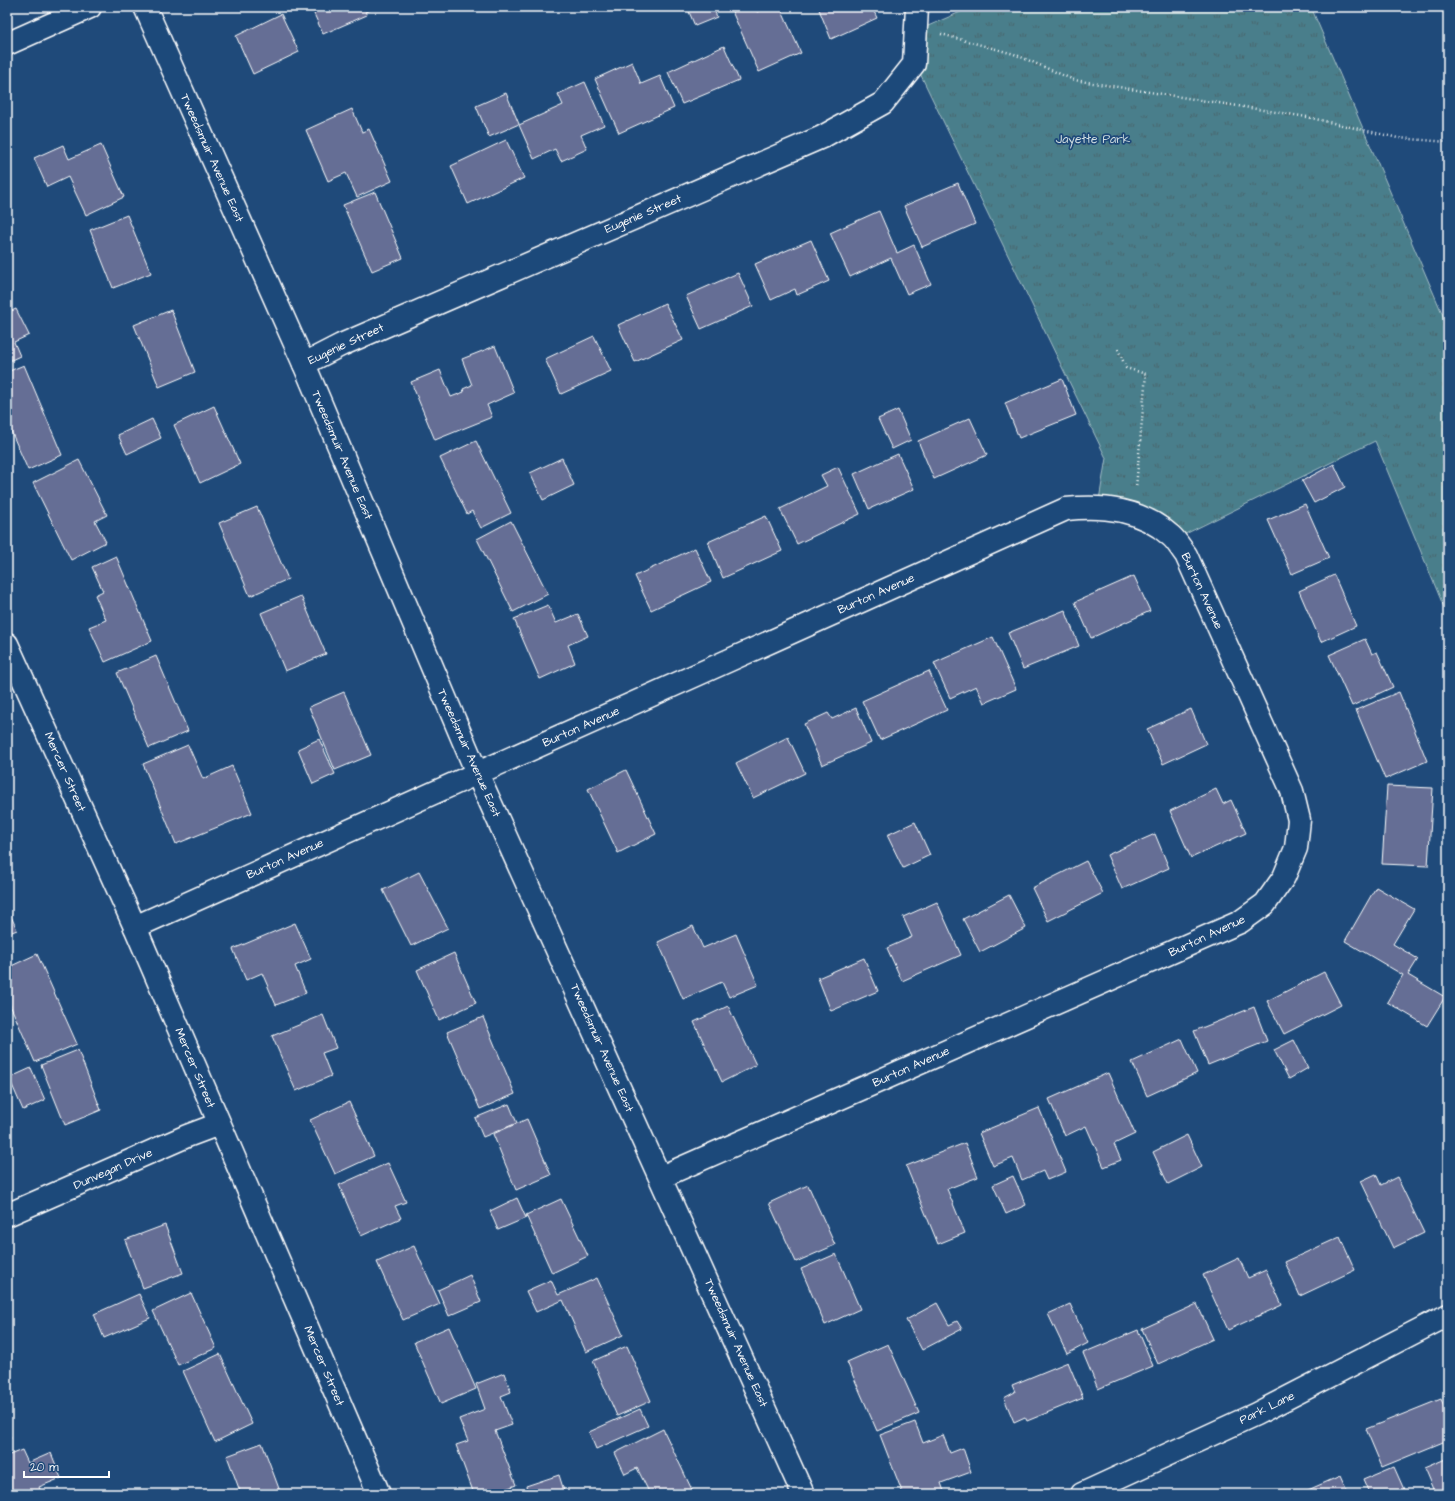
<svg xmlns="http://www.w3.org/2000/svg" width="1455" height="1501" font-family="'Architects Daughter',sans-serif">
<defs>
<pattern id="grass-tufts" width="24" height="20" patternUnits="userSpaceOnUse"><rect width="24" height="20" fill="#497e8b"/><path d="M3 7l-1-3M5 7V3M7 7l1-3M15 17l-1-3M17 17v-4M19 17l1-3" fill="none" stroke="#4a656c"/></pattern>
</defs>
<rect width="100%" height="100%" fill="#1f4a7a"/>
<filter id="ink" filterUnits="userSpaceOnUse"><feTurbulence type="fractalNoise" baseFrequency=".025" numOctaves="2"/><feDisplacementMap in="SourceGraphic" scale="8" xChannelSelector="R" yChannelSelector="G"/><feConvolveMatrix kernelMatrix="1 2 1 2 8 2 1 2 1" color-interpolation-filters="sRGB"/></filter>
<g filter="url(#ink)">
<!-- grass -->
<path fill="url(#grass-tufts)" stroke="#a4bec5" d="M 972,7 L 1311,7 L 1448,327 L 1448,617 L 1375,441 L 1171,541 L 1134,515 L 1097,512 L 1106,458 L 915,63 L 921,29 Z"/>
<!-- building -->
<g fill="#656e95" stroke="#fff">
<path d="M 311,7 L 377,7 L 365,12 L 367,15 L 323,34 Z"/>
<path d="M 687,7 L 713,7 L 717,17 L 695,26 Z"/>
<path d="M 730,7 L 755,7 L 757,12 L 768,7 L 780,7 L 801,53 L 759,72 Z"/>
<path d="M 818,7 L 872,7 L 877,18 L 831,39 Z"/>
<path d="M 281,14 L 299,52 L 253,74 L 236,36 Z"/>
<path d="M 724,46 L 739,80 L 682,104 L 668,72 Z"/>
<path d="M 632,62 L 641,84 L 660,76 L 674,108 L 619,133 L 595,79 Z"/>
<path d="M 585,82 L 604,125 L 581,135 L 587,149 L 561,161 L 555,149 L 534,159 L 519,125 L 563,105 L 558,94 Z"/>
<path d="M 506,93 L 519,124 L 489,137 L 476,106 Z"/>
<path d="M 352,109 L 362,132 L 369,129 L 392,181 L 357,197 L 346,173 L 328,181 L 306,130 Z"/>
<path d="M 506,140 L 524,178 L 468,204 L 451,166 Z"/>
<path d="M 63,145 L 69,159 L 101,145 L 124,197 L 86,215 L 68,177 L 47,187 L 34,158 Z"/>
<path d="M 958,183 L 975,224 L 922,247 L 904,206 Z"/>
<path d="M 375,192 L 403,258 L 372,271 L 343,205 Z"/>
<path d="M 879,211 L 897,253 L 914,245 L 931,284 L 907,294 L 891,258 L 850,277 L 830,233 Z"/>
<path d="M 127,215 L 151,273 L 113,288 L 90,230 Z"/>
<path d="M 811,240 L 829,281 L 797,295 L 795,289 L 771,300 L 755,264 Z"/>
<path d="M 738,273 L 753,306 L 701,329 L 686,296 Z"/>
<path d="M 665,303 L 683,340 L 635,362 L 618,325 Z"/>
<path d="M 7,308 L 9,312 L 16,309 L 29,335 L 14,342 L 20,356 L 7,362 Z"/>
<path d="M 171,310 L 195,372 L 159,387 L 134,325 Z"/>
<path d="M 594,336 L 611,371 L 561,394 L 545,359 Z"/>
<path d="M 495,346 L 514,393 L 487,405 L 492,417 L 435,440 L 411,382 L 440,370 L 451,397 L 464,392 L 463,389 L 472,385 L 462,359 Z"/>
<path d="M 24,365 L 62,455 L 28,470 L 7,422 L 7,372 Z"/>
<path d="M 1062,379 L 1076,415 L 1019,438 L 1005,403 Z"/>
<path d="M 214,406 L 240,464 L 200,483 L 174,425 Z"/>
<path d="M 898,410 L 911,440 L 892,449 L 878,419 Z"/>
<path d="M 970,418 L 987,455 L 934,479 L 918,441 Z"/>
<path d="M 152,419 L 161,438 L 127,454 L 118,435 Z"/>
<path d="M 476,441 L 511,513 L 481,528 L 472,511 L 467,514 L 440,458 Z"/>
<path d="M 898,454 L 914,489 L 869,509 L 854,474 Z"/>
<path d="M 562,458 L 574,485 L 543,500 L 530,473 Z"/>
<path d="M 79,460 L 107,515 L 95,521 L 106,542 L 71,560 L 33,483 Z"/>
<path d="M 1334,464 L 1345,487 L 1314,503 L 1302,481 Z"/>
<path d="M 838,467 L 860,514 L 797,544 L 780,509 L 827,486 L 821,475 Z"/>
<path d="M 1305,504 L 1329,558 L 1292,574 L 1268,520 Z"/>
<path d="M 257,507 L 288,579 L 250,596 L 219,523 Z"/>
<path d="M 766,516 L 782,551 L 723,578 L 708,542 Z"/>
<path d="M 511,521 L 548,594 L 513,612 L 477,539 Z"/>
<path d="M 695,548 L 711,582 L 651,610 L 635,576 Z"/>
<path d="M 116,556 L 152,641 L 105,662 L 89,627 L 106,620 L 95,595 L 103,591 L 92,567 Z"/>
<path d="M 1334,575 L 1356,626 L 1321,642 L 1299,591 Z"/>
<path d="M 1134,576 L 1150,611 L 1091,638 L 1075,602 Z"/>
<path d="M 301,596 L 326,654 L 285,671 L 261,613 Z"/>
<path d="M 548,605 L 556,623 L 578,614 L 588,636 L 568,645 L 575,663 L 540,679 L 514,619 Z"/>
<path d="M 1065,610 L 1079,646 L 1023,669 L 1008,633 Z"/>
<path d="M 993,637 L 1016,689 L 984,703 L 976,686 L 950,698 L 934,663 Z"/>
<path d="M 1365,639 L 1372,654 L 1377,652 L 1393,687 L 1352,706 L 1329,655 Z"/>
<path d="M 156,656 L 188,731 L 149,748 L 117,673 Z"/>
<path d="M 929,671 L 947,710 L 880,740 L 862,701 Z"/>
<path d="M 344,692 L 371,755 L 335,770 L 309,707 Z"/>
<path d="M 1399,692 L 1427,761 L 1385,779 L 1356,710 Z"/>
<path d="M 856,708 L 871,743 L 822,765 L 804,724 L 828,713 L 832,719 Z"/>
<path d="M 1191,709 L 1206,744 L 1163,764 L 1147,729 Z"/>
<path d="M 788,737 L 805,773 L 753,798 L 736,763 Z"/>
<path d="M 319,739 L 335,774 L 313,784 L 298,749 Z"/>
<path d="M 188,745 L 203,779 L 232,766 L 252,813 L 176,844 L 143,764 Z"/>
<path d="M 626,770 L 656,834 L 618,853 L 588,789 Z"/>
<path d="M 1387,786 L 1433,788 L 1428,866 L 1382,864 Z"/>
<path d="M 1216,789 L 1223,804 L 1231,800 L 1246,833 L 1191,858 L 1170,811 Z"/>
<path d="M 915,822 L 930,855 L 903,868 L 887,835 Z"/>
<path d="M 1155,834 L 1169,868 L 1122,889 L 1107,855 Z"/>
<path d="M 1086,861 L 1103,893 L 1048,921 L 1032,888 Z"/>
<path d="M 419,872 L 448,928 L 411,946 L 383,890 Z"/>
<path d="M 1376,887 L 1414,909 L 1393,944 L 1418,959 L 1408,975 L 1445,997 L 1427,1026 L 1387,1002 L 1403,975 L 1345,941 Z"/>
<path d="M 1009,895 L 1026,928 L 980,952 L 963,919 Z"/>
<path d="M 937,902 L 961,955 L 902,981 L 887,948 L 912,937 L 903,917 Z"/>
<path d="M 7,907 L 17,930 L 7,934 Z"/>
<path d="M 295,923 L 311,959 L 295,966 L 306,993 L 276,1005 L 262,973 L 246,980 L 233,949 Z"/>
<path d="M 693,926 L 703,948 L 736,934 L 758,985 L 729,997 L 722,982 L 683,999 L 658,942 Z"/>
<path d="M 454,953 L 476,1003 L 439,1020 L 417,970 Z"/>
<path d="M 37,954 L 77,1044 L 35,1062 L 7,998 L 7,968 Z"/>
<path d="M 864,958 L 878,991 L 831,1011 L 818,978 Z"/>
<path d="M 1324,972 L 1341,1005 L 1284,1034 L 1267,1001 Z"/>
<path d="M 728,1006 L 756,1065 L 722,1082 L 694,1022 Z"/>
<path d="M 1254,1007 L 1267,1041 L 1208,1065 L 1194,1031 Z"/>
<path d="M 323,1015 L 336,1048 L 322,1053 L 331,1076 L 296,1091 L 272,1036 Z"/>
<path d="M 483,1017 L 515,1094 L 480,1109 L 447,1032 Z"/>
<path d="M 1182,1039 L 1197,1073 L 1147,1096 L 1132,1062 Z"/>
<path d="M 1294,1040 L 1308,1068 L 1289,1079 L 1274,1050 Z"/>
<path d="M 78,1050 L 101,1110 L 65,1125 L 41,1065 Z"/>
<path d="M 31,1068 L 45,1100 L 23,1110 L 9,1078 Z"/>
<path d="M 1108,1073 L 1135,1134 L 1114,1144 L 1121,1160 L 1104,1167 L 1086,1126 L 1065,1136 L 1049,1099 Z"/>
<path d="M 349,1102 L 374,1156 L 335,1174 L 310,1120 Z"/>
<path d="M 509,1104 L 517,1123 L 483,1137 L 475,1118 Z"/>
<path d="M 1039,1108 L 1066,1172 L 1047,1180 L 1043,1171 L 1022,1180 L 1013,1158 L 993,1166 L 979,1133 Z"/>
<path d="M 527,1119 L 551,1175 L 516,1190 L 493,1134 Z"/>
<path d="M 1187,1135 L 1202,1167 L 1168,1184 L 1153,1152 Z"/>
<path d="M 965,1143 L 978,1177 L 947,1189 L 965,1233 L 938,1244 L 906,1166 Z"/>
<path d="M 388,1163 L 406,1202 L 395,1206 L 401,1218 L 361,1236 L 339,1185 Z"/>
<path d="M 1376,1174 L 1381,1185 L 1397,1177 L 1424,1233 L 1393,1248 L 1361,1181 Z"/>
<path d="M 1013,1176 L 1026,1205 L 1006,1214 L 993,1185 Z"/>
<path d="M 808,1185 L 835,1245 L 796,1262 L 769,1203 Z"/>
<path d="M 517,1198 L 526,1218 L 498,1230 L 490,1211 Z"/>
<path d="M 561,1199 L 588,1256 L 552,1273 L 526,1215 Z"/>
<path d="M 165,1225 L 183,1273 L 143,1288 L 125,1240 Z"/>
<path d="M 1340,1237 L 1355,1270 L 1300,1296 L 1285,1262 Z"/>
<path d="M 414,1246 L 440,1304 L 403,1320 L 377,1262 Z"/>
<path d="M 836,1254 L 860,1309 L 825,1325 L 801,1269 Z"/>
<path d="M 1239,1258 L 1248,1278 L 1266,1270 L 1282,1305 L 1228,1330 L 1203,1275 Z"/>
<path d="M 470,1275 L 481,1302 L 449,1316 L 438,1290 Z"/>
<path d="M 597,1278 L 623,1335 L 586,1352 L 563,1300 L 536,1312 L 526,1291 L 551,1280 L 558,1295 Z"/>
<path d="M 191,1293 L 216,1348 L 178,1365 L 153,1311 Z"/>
<path d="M 139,1294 L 150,1318 L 104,1338 L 94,1314 Z"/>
<path d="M 937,1303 L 949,1325 L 957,1321 L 962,1329 L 922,1350 L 906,1320 Z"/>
<path d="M 1070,1304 L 1088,1343 L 1067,1354 L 1048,1314 Z"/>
<path d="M 1197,1304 L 1213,1339 L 1158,1364 L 1142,1329 Z"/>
<path d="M 449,1327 L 476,1389 L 441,1404 L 414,1342 Z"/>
<path d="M 1138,1330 L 1153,1366 L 1098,1389 L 1083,1353 Z"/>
<path d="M 888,1344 L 919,1413 L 877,1431 L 847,1362 Z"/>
<path d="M 627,1346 L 651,1401 L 617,1416 L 593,1361 Z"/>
<path d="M 220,1354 L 252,1424 L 215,1442 L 183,1371 Z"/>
<path d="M 1068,1362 L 1083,1398 L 1027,1421 L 1025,1417 L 1014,1422 L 1004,1398 L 1015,1392 L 1012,1385 Z"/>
<path d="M 504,1373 L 511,1392 L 501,1396 L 512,1425 L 495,1431 L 516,1485 L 493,1494 L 474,1494 L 456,1445 L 468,1441 L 459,1419 L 485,1409 L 476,1384 Z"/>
<path d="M 1441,1399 L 1448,1417 L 1448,1440 L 1382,1467 L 1366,1429 Z"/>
<path d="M 640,1409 L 648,1426 L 596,1449 L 589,1432 Z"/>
<path d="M 915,1422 L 923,1443 L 943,1435 L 950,1453 L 963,1448 L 971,1472 L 941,1483 L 945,1494 L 903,1494 L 880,1435 Z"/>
<path d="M 663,1429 L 694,1494 L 650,1494 L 637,1468 L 625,1474 L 615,1453 Z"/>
<path d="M 7,1431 L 11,1438 L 7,1440 Z"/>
<path d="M 262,1443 L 281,1494 L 241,1494 L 227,1456 Z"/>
<path d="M 22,1450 L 28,1463 L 51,1453 L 61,1478 L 39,1487 L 42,1494 L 7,1494 L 7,1456 Z"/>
<path d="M 1448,1458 L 1448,1494 L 1435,1494 L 1424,1468 Z"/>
<path d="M 1394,1467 L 1406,1494 L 1369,1494 L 1363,1480 Z"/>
<path d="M 559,1475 L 565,1494 L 528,1494 L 526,1486 Z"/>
<path d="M 1340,1476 L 1348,1494 L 1309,1494 L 1308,1490 Z"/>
</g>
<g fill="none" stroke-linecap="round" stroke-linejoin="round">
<!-- street casing -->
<g stroke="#fff" stroke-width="25">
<g id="street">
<path d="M 7,44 L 90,7"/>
<path d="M 304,364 L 341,345 L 822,137 L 883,103 L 914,64 L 917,7"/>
<path d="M 7,644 L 135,927 L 379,1494"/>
<path d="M 135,927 L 1066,509 C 1104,505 1141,509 1171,536 C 1177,541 1181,549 1186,555 L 1292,791 L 1299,820 L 1296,848 L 1284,877 L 1265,904 L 1240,922 L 661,1177"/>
<path d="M 7,1215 L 187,1136 L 219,1124"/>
</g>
</g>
<!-- secondary casing -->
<g stroke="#fff" stroke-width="25">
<g id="secondary">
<path d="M 145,7 L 304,364 L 477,773 L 803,1494"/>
<path d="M 1082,1494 L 1256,1414 L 1448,1315"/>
</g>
</g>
<!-- path -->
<g stroke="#fff" stroke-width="2.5" stroke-dasharray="1 3" stroke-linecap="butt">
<path d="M 941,34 L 1014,54 L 1074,80 L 1307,117 L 1398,138 L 1448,142"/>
<path d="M 1118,349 L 1126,368 L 1146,374 L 1136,488"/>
</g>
<!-- street -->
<use href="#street" stroke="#1f4a7a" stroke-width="22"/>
<!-- secondary -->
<use href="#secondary" stroke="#1f4a7a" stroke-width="22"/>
</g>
</g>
<g text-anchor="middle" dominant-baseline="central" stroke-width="3.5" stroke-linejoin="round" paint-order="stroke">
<!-- park labels -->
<g font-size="12" fill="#d2dfe2" stroke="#1f4a7a">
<text x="1093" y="139">Jayette Park</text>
</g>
<!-- street labels -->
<g font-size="12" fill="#fff" stroke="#1f4a7a">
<text transform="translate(212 158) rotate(66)">Tweedsmuir Avenue East</text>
<text transform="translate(643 214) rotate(-23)">Eugenie Street</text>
<text transform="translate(346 344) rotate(-25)">Eugenie Street</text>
<text transform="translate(342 455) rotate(67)">Tweedsmuir Avenue East</text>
<text transform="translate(1202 591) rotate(65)">Burton Avenue</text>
<text transform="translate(876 594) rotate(-24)">Burton Avenue</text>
<text transform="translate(581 727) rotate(-24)">Burton Avenue</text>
<text transform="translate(469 753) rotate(66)">Tweedsmuir Avenue East</text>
<text transform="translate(65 772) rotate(66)">Mercer Street</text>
<text transform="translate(285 859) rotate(-24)">Burton Avenue</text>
<text transform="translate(1207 936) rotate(-25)">Burton Avenue</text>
<text transform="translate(602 1048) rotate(66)">Tweedsmuir Avenue East</text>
<text transform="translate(911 1067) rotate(-24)">Burton Avenue</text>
<text transform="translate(195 1068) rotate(67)">Mercer Street</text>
<text transform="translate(113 1169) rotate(-24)">Dunvegan Drive</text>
<text transform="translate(736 1343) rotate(66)">Tweedsmuir Avenue East</text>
<text transform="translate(324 1366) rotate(67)">Mercer Street</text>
<text transform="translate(1267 1408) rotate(-26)">Park Lane</text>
</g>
</g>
<!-- margin -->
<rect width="1455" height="1501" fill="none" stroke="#1f4a7a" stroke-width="24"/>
<rect x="12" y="12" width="1431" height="1477" fill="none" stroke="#fff" stroke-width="1.5" filter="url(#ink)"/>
<!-- scale -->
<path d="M24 1471v6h85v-6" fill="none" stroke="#ffffff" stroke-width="2"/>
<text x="30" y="1471" font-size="12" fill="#ffffff" stroke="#1f4a7a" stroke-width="3" paint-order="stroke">20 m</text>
</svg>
